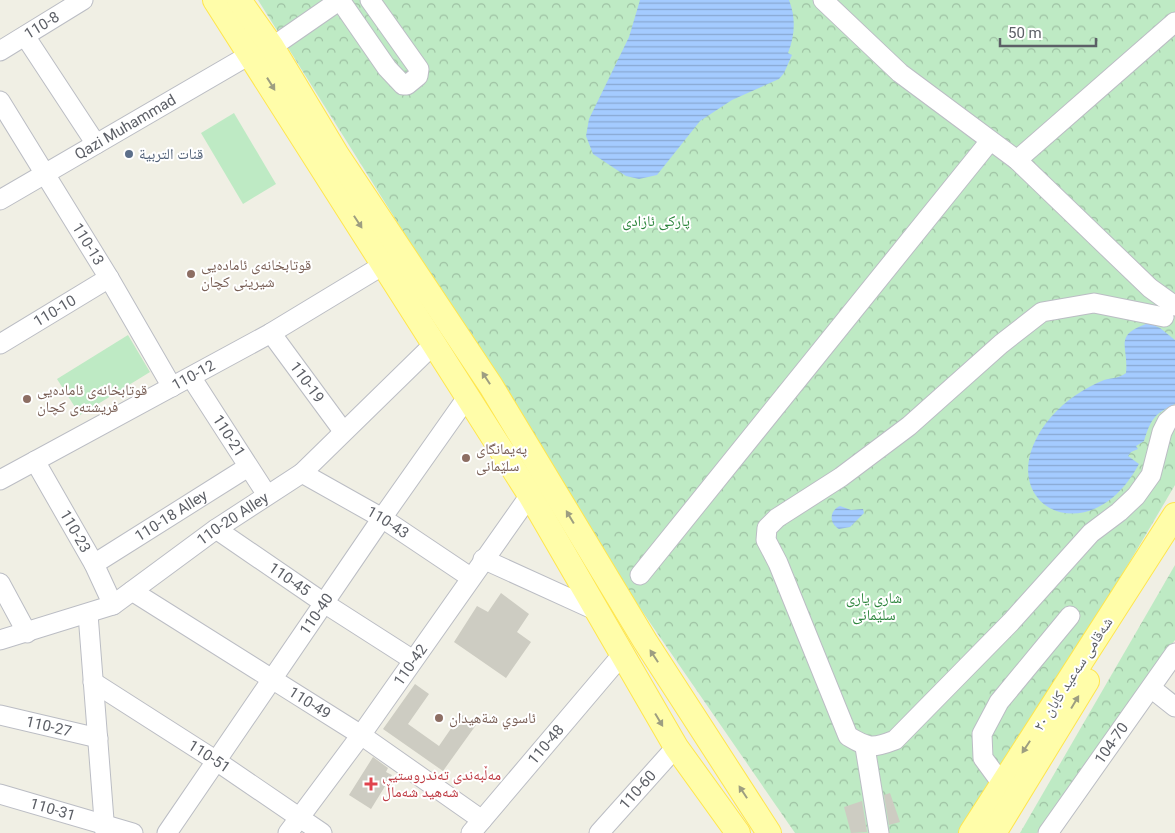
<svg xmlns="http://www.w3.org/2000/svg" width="1175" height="833" font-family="Roboto,'Noto Naskh Arabic',sans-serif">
<defs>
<pattern id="park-crowns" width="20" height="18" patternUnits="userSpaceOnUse" patternTransform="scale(1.25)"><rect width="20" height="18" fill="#beeac4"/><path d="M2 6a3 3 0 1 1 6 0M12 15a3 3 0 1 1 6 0" fill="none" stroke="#9ec1a3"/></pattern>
<pattern id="water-rules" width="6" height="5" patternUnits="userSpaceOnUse" patternTransform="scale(1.25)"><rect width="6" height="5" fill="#a4cbff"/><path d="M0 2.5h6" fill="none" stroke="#89a8d2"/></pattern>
</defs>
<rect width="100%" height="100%" fill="#f0efe4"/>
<!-- park -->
<g fill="url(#park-crowns)">
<path d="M 258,0 L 1175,0 L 1175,485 L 1099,614 L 960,833 L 795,833 L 633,598 Z"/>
<path d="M 1175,565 L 1175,640 L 1037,833 L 1020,833 Z"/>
</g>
<!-- garden -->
<g fill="#beeac4">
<path d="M 234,113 L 276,184 L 243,204 L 201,133 Z"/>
<path d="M 128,335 L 150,372 L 80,415 L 57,379 Z"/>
</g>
<!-- water -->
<g fill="url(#water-rules)">
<path d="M 640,0 L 789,0 C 796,18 795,35 788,53 L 792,55 L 784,73 L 779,79 L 732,100 L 700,121 L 657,175 L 639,179 L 626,176 L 593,154 L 586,136 L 589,119 L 629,37 Z"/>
<path d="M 1149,323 L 1160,328 L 1175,340 L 1175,404 C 1154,414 1151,419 1144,441 L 1136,446 L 1138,449 L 1131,452 L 1128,456 L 1139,464 C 1086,562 982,498 1051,417 C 1065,401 1084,388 1104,380 C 1112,378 1119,378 1126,373 C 1129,346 1112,335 1149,323 Z"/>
<path d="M 840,506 L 851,510 L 863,509 L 864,513 L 850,527 L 839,529 C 829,523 829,511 840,506 Z"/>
</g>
<!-- building -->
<g fill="#cdccc2">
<path d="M 501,593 L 529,614 L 517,632 L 531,642 L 506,678 L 454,642 L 477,606 L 488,612 Z"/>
<path d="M 415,684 L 429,694 L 408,724 L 439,746 L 461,714 L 476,725 L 443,771 L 383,729 Z"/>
<path d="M 373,757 L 388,768 L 386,772 L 392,775 L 371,809 L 349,795 Z"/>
<path d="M 890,793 L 900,822 L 889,825 L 884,795 Z"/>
<path d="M 862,801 L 867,832 L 851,833 L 844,807 Z"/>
</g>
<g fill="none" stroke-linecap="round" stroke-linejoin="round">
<!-- minor casing -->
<g stroke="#bbbdc4" stroke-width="21">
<g id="minor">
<path d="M 823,0 L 900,73 L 1017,160 L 1150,288 L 1175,306"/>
<path d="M 25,36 L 96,144"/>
<path d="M 272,47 L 340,0 L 387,68 L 403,85 L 407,85 L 418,76 L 419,69 L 370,0"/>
<path id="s1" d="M 0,51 L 83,0"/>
<path id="s2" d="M 0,101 L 109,278 L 172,387"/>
<path d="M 1017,160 L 1175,22"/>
<path id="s3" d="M 0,200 L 251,54"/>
<path d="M 1164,317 L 1094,303 L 1042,312 L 1001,344 L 909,426 L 841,477 L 777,518 L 767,528 L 766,540 L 778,563 L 848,736 C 868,748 872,749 895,740 L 1011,622 L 1091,533 L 1119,512 L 1136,496 L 1151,475 L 1162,432 L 1167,422 L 1175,415"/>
<path id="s4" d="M 271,333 L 343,431"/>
<path id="s5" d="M 0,344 L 109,278"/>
<path id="s6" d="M 191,377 L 267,495"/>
<path id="s7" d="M 35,461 L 94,564 L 113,605"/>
<path id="s8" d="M 302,473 L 382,518 L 470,577"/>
<path id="s9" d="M 0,480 L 271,333 L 385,264"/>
<path id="s10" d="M 216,529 L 324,603 L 413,660"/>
<path d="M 483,559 L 595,610"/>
<path id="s11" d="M 94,564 L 248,467"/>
<path d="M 640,575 L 990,141"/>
<path d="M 0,583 L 27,633"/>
<path id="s12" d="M 132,591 L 361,735 L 482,820"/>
<path d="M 88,614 L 105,833"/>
<path id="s13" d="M 0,640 L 113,605 L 216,529 L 302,473 L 434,344"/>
<path id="s14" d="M 93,682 L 215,760 L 322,833"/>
<path d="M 1151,688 L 1175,707"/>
<path id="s15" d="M 0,715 L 98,738"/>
<path d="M 865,747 L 879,833"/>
<path d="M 1002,784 L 983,758 L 982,734 L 999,702 L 1070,616"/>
<path id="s16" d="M 0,794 L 133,833"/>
<path id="s17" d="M 167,833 L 382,518 L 468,396"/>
<path id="s18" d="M 288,833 L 361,735 L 530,495"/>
<path id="s19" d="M 471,833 L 621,656"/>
<path id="s20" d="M 599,833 L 676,747"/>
<path id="s21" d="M 1048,833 L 1175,653"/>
</g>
</g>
<!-- major casing -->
<g stroke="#ffe64d" stroke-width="26">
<g id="major">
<path d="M 215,0 L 530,495 L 676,747 L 738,833"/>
<path d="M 239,0 L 272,47 L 337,155 L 491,386 L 645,641 L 769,833"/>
<path d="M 971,833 L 1175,515"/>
<path d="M 994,833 L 1087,681"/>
</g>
</g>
<!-- minor -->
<use href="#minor" stroke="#fff" stroke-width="19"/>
<!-- major -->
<use href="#major" stroke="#fffda9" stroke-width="24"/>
</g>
<!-- one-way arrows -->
<defs><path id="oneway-solid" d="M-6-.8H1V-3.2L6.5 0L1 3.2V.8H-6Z" transform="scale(1.25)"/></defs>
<g fill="#9d9e81">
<use href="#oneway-solid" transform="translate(271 84) rotate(58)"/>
<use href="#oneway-solid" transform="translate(358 222) rotate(57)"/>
<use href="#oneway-solid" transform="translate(486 378) rotate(-123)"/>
<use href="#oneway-solid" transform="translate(570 517) rotate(-121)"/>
<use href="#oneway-solid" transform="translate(654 656) rotate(-123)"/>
<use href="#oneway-solid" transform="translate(1075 702) rotate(-59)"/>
<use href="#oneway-solid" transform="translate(659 720) rotate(59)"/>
<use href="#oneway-solid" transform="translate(1026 747) rotate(123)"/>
<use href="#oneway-solid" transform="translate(743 792) rotate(-123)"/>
</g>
<!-- markers -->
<circle fill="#5c6f8a" stroke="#fff" stroke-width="2" cx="129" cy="154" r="5"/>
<g fill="#8d6e63" stroke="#fff" stroke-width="2">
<circle cx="191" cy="274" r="5"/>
<circle cx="27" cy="399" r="5"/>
<circle cx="466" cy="458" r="5"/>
<circle cx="439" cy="718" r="5"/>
</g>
<path fill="#e0444e" stroke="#fff" stroke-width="2" d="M368.5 776.5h5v5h5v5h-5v5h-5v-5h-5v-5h5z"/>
<g text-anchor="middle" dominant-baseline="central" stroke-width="4" stroke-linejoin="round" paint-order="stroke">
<!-- street labels -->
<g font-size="15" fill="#5c5f66" stroke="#fff">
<text stroke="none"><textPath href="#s1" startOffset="49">110-8</textPath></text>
<text stroke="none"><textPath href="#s3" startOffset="145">Qazi Muhammad</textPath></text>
<text stroke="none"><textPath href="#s2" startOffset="168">110-13</textPath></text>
<text stroke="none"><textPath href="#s5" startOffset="64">110-10</textPath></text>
<text stroke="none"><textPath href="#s9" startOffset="220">110-12</textPath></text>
<text stroke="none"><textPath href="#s4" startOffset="61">110-19</textPath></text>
<text stroke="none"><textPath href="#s6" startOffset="70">110-21</textPath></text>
<text stroke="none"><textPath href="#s11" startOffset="91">110-18 Alley</textPath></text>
<text stroke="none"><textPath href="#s13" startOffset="266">110-20 Alley</textPath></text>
<text stroke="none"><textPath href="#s8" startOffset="99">110-43</textPath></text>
<text stroke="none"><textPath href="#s7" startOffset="81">110-23</textPath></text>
<text stroke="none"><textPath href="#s10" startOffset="89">110-45</textPath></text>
<text stroke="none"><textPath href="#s17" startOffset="265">110-40</textPath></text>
<text stroke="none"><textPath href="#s18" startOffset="208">110-42</textPath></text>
<text transform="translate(1073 674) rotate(-57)">شەقامی سەعید کابان ٢٠</text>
<text stroke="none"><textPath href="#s12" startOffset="210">110-49</textPath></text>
<text stroke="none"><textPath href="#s15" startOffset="50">110-27</textPath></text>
<text stroke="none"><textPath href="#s21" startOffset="110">104-70</textPath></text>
<text stroke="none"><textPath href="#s19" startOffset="116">110-48</textPath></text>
<text stroke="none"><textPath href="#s14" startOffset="138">110-51</textPath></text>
<text stroke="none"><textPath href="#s20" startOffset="58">110-60</textPath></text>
<text stroke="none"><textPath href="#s16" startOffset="55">110-31</textPath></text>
</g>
<!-- service labels -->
<g font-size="15" fill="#4e5e75" stroke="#fff" text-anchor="start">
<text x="139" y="154">قنات التربیة</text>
</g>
<!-- park labels -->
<g font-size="15" fill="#2c853c" stroke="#fff">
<text x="656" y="221">پارکی ئازادی</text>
<text x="874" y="598">شاری یاری<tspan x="874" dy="17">سلێمانی</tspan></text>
</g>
<!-- education labels -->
<g font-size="15" fill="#785e54" stroke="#fff" text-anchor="start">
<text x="201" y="265">قوتابخانەی ئامادەیی<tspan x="201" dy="17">شیرینی کچان</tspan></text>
<text x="37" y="390">قوتابخانەی ئامادەیی<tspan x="37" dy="17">فریشتەی کچان</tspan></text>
<text x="476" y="449">پەیمانگای<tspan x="476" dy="17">سلێمانی</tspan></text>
<text x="449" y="718">ئاسوي شةهيدان</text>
</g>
<!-- health labels -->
<g font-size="15" fill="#be3a42" stroke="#fff" text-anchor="start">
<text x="382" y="775">مەڵبەندی تەندروستیی<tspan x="382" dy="17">شەهید شەماڵ</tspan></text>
</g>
</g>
<!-- scale -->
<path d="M1000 38v8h96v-8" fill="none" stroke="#5c5f66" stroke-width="2.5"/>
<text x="1008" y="38" font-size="15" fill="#5c5f66" stroke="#ffffff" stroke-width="4" paint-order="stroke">50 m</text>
</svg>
